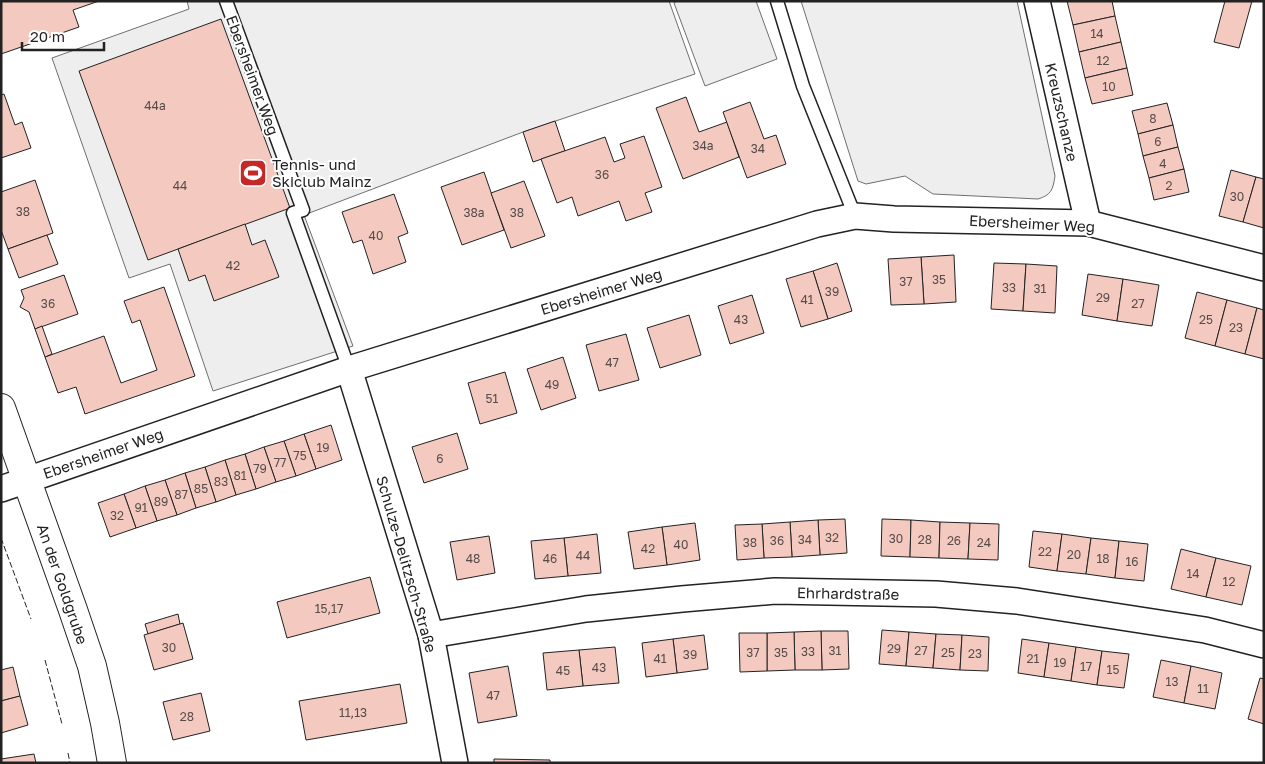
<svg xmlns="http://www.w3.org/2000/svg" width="1265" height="764" font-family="'Golos Text',sans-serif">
<rect width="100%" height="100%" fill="#fff"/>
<!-- green -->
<g fill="#eee" stroke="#6f6f6f">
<path d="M 187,1 L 669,1 L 695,74 L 523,132 L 304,215 L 353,346 L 213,391 L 170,264 L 129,278 L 52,58 L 189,9 Z"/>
<path d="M 677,1 L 756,1 L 777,59 L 705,86 L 674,3 Z"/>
<path d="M 801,1 L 1017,1 L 1055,176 C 1053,190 1051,195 1038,199 L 933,194 L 905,176 L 866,184 L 858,181 Z"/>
</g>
<!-- building -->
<g fill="#f3c9c0" stroke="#222">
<path d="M 1,1 L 99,1 L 73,10 L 79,27 L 1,54 Z"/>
<path d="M 1067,1 L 1112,1 L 1115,16 L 1073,25 Z"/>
<path d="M 1225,1 L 1252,1 L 1239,48 L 1214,42 Z"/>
<path d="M 1115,16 L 1121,42 L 1079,52 L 1073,25 Z"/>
<path d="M 221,19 L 290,208 L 148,260 L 79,71 Z"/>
<path d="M 1121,42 L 1127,68 L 1085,78 L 1079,52 Z"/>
<path d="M 1127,68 L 1133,95 L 1092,104 L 1085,78 Z"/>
<path d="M 4,94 L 15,125 L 22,122 L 31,148 L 1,158 L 1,95 Z"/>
<path d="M 686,97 L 699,132 L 727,122 L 739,157 L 683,179 L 656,108 Z"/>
<path d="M 750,102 L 764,139 L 776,135 L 786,164 L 747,178 L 723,112 Z"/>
<path d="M 1167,103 L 1173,125 L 1138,134 L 1132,111 Z"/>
<path d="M 555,121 L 565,151 L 533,162 L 523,132 Z"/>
<path d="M 1173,125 L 1178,147 L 1143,156 L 1138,134 Z"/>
<path d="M 644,136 L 662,187 L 645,193 L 652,212 L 626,221 L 619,201 L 578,216 L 572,197 L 557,203 L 541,159 L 605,137 L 614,162 L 625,158 L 620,144 Z"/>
<path d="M 1178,147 L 1184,169 L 1149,178 L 1143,156 Z"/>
<path d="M 1184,169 L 1189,192 L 1154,200 L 1149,178 Z"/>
<path d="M 1231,170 L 1256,177 L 1243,222 L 1219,216 Z"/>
<path d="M 484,172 L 504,230 L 462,245 L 441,187 Z"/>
<path d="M 1256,177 L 1264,179 L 1264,228 L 1243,222 Z"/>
<path d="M 35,180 L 53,233 L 8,249 L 1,230 L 1,192 Z"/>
<path d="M 524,181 L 545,236 L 511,248 L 491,193 Z"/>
<path d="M 394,194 L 408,233 L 398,237 L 406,262 L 373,274 L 362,240 L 353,243 L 342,212 Z"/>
<path d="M 245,224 L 252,245 L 265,240 L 279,277 L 214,301 L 205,275 L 189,281 L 178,249 Z"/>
<path d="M 47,235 L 58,264 L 19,278 L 8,249 Z"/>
<path d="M 954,255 L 956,302 L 924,304 L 921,257 Z"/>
<path d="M 921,257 L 924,304 L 891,305 L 888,259 Z"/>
<path d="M 837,263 L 852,311 L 828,319 L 813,271 Z"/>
<path d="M 994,263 L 1026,264 L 1023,311 L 991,309 Z"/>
<path d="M 1026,264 L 1057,266 L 1055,313 L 1023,311 Z"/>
<path d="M 813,271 L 828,319 L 801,327 L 786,279 Z"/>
<path d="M 1088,274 L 1123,279 L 1117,321 L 1082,315 Z"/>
<path d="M 64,275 L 78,314 L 35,329 L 29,312 L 20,307 L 24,298 L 21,290 Z"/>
<path d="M 1123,279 L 1159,285 L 1152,326 L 1117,321 Z"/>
<path d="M 164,287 L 195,376 L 85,414 L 76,387 L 58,393 L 45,357 L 104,336 L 121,383 L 157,370 L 140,320 L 132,323 L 124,301 Z"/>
<path d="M 1197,292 L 1227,300 L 1215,346 L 1185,338 Z"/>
<path d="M 752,295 L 764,333 L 730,344 L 718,306 Z"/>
<path d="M 1227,300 L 1257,308 L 1245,354 L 1215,346 Z"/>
<path d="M 1257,308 L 1264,310 L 1264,359 L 1245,354 Z"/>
<path d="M 689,315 L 701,355 L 660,368 L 647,328 Z"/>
<path d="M 42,326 L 52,354 L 45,357 L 35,329 Z"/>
<path d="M 626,334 L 639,380 L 599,391 L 586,345 Z"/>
<path d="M 563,357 L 576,398 L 541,410 L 527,369 Z"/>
<path d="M 505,372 L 517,413 L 480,424 L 468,383 Z"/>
<path d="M 331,425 L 342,460 L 316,469 L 304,434 Z"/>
<path d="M 457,433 L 468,469 L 424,483 L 412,447 Z"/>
<path d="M 304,434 L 316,469 L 296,476 L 284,441 Z"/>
<path d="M 284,441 L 296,476 L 276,482 L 264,447 Z"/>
<path d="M 264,447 L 276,482 L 256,489 L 245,454 Z"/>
<path d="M 245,454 L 256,489 L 236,495 L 225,460 Z"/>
<path d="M 225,460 L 236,495 L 216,502 L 205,467 Z"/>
<path d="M 205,467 L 216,502 L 196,508 L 185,473 Z"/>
<path d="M 185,473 L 196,508 L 177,515 L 165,480 Z"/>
<path d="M 165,480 L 177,515 L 157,521 L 145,486 Z"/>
<path d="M 145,486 L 157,521 L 136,528 L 124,494 Z"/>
<path d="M 124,494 L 136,528 L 110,537 L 98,503 Z"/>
<path d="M 845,519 L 847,553 L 820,555 L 818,520 Z"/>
<path d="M 882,519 L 911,520 L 910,557 L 881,556 Z"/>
<path d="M 818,520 L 820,555 L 792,557 L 790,522 Z"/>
<path d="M 911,520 L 940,522 L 939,558 L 910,557 Z"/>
<path d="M 790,522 L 792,557 L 764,558 L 762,524 Z"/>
<path d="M 940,522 L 970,523 L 968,559 L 939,558 Z"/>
<path d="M 695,523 L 700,560 L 667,565 L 662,527 Z"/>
<path d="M 970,523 L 999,524 L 998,560 L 968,559 Z"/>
<path d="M 762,524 L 764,558 L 737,560 L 735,525 Z"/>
<path d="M 662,527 L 667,565 L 634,569 L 628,532 Z"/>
<path d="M 1033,531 L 1062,534 L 1057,571 L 1029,567 Z"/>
<path d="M 597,534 L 601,573 L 568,576 L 564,538 Z"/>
<path d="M 1062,534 L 1091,538 L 1086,574 L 1057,571 Z"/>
<path d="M 489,536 L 495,573 L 457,580 L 450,542 Z"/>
<path d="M 564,538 L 568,576 L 535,579 L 531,541 Z"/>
<path d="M 1091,538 L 1119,541 L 1115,578 L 1086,574 Z"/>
<path d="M 1119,541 L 1148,544 L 1144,581 L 1115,578 Z"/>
<path d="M 1181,549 L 1216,558 L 1206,597 L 1171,589 Z"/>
<path d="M 1216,558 L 1251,566 L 1242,605 L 1206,597 Z"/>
<path d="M 370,577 L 380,613 L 287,638 L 277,602 Z"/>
<path d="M 178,614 L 180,624 L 148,634 L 145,624 Z"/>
<path d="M 183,623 L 193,659 L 154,670 L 144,635 Z"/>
<path d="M 882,630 L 909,632 L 906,666 L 879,664 Z"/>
<path d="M 821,631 L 848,631 L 849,669 L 822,670 Z"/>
<path d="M 821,631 L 822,670 L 795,670 L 794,632 Z"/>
<path d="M 794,632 L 795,670 L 767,671 L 767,633 Z"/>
<path d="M 909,632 L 936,634 L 933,668 L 906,666 Z"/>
<path d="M 739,633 L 767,633 L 767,671 L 740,672 Z"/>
<path d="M 936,634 L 962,635 L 960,670 L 933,668 Z"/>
<path d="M 704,635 L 708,669 L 677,673 L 673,639 Z"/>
<path d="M 962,635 L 989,637 L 988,671 L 960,670 Z"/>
<path d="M 673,639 L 677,673 L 646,677 L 642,643 Z"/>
<path d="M 1022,639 L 1049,643 L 1044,677 L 1018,673 Z"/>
<path d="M 1049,643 L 1076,647 L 1071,681 L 1044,677 Z"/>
<path d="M 615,647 L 619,683 L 583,686 L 579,650 Z"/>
<path d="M 1076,647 L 1102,651 L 1097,685 L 1071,681 Z"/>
<path d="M 579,650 L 583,686 L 547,690 L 543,653 Z"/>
<path d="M 1102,651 L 1129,654 L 1124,688 L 1097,685 Z"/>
<path d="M 1161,660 L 1191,666 L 1184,703 L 1153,697 Z"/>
<path d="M 508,666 L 517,716 L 478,723 L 469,673 Z"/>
<path d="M 1191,666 L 1222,673 L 1215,709 L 1184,703 Z"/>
<path d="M 13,667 L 20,696 L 1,701 L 1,670 Z"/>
<path d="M 1260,678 L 1264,679 L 1264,724 L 1248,719 Z"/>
<path d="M 400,684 L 407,723 L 306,740 L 299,701 Z"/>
<path d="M 201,693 L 210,731 L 173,740 L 163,702 Z"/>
<path d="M 20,696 L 28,725 L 1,733 L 1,701 Z"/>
<path d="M 34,754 L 36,763 L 1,763 L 1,759 Z"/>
<path d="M 494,759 L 550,760 L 550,763 L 494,763 Z"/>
</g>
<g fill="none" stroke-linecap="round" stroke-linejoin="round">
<!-- lane casing -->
<g stroke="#222" stroke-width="15">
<g id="lane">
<path d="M 226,1 L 303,210 L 293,213 L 349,369"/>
<path d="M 777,1 L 803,86 L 855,216"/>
</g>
</g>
<!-- street casing -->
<g stroke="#222" stroke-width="28">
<g id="street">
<path d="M 1037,1 L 1088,223"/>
<path d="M 349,369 L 431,635 L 455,763"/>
<path d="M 1,489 L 349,369 L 817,224 L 855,216 L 894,219 L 1088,223 L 1264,268"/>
<path d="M 431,635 L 586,609 L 682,599 L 775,591 L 936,594 L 1017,601 L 1205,630 L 1264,645"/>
</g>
</g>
<!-- secondary casing -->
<g stroke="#222" stroke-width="30">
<path id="secondary" d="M 1,408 L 73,610 L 92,666 L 105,723 L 112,763"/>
</g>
<!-- lane -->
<use href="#lane" stroke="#fff" stroke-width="12"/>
<!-- street -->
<use href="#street" stroke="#fff" stroke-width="25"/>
<!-- secondary -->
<use href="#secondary" stroke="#fff" stroke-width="28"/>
<!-- fence -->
<g stroke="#222" stroke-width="1" stroke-dasharray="6 2.5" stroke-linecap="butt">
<path d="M 1,538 L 31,619"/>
<path d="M 45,660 L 62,724"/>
<path d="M 68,753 L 70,763"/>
</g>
</g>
<!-- icons -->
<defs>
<g id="stadium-square" transform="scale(1.4375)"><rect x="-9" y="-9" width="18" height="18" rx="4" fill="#c62828" stroke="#fff"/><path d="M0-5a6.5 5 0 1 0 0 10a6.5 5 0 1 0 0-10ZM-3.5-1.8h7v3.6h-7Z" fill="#fff"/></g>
</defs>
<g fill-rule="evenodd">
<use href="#stadium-square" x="253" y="173"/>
</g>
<g text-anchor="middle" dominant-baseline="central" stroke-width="4" stroke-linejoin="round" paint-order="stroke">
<!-- number labels -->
<g font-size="12" fill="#564c4a">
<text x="1097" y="33">14</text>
<text x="1103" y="60">12</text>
<text x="1109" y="86">10</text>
<text x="155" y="105">44a</text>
<text x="1153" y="118">8</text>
<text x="1158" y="141">6</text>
<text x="703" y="145">34a</text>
<text x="758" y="148">34</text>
<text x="1163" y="163">4</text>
<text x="602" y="174">36</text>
<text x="180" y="185">44</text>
<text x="1169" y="185">2</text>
<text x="1237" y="196">30</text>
<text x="23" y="211">38</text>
<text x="474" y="212">38a</text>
<text x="517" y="212">38</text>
<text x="376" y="235">40</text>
<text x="233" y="265">42</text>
<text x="939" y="279">35</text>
<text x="906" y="281">37</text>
<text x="1009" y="287">33</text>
<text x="1040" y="288">31</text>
<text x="832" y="291">39</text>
<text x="1103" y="297">29</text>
<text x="807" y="299">41</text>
<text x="48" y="303">36</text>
<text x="1138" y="303">27</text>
<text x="741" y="319">43</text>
<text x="1206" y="319">25</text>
<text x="1236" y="327">23</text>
<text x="612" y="362">47</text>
<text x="552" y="384">49</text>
<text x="492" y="398">51</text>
<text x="323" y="447">19</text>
<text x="300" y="455">75</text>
<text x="440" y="458">6</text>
<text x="280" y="462">77</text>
<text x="260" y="468">79</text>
<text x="240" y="475">81</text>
<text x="221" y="481">83</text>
<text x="201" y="488">85</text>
<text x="181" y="494">87</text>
<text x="161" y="501">89</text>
<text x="141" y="507">91</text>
<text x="117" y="515">32</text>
<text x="832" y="537">32</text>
<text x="896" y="538">30</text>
<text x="805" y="539">34</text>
<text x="925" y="539">28</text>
<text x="777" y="540">36</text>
<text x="954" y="540">26</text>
<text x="750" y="542">38</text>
<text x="984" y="542">24</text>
<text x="681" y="544">40</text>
<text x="648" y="548">42</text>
<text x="1045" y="551">22</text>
<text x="1074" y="554">20</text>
<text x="583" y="555">44</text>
<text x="473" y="558">48</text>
<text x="550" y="558">46</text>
<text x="1103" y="558">18</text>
<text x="1132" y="561">16</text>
<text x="1193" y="573">14</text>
<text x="1229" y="581">12</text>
<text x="329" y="608">15,17</text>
<text x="169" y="647">30</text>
<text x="894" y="648">29</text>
<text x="835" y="650">31</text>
<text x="921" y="650">27</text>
<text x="808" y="651">33</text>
<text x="753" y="652">37</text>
<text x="781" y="652">35</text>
<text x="948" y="652">25</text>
<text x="975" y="653">23</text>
<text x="690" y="654">39</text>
<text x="660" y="658">41</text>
<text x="1033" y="658">21</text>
<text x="1060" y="662">19</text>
<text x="1086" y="666">17</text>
<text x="599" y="667">43</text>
<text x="1113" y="669">15</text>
<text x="563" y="670">45</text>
<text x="1172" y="681">13</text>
<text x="1203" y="688">11</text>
<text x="493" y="695">47</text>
<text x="353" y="712">11,13</text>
<text x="187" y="716">28</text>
</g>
<!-- street labels -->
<g font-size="15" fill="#222" stroke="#fff">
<text transform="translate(253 75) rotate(70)">Ebersheimer Weg</text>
<text transform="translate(1062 112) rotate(77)">Kreuzschanze</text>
<text transform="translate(1032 223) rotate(3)">Ebersheimer Weg</text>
<text transform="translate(601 291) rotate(-17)">Ebersheimer Weg</text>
<text transform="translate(103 453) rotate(-19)">Ebersheimer Weg</text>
<text transform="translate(407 564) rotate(74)">Schulze-Delitzsch-Straße</text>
<text transform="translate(63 584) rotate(71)">An der Goldgrube</text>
<text transform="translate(848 593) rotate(1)">Ehrhardstraße</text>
</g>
<!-- poi labels -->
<g font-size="15" fill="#222" stroke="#fff" text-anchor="start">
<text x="272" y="164">Tennis- und<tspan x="272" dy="17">Skiclub Mainz</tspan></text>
</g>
</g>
<!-- border -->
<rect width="1265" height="764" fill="none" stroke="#222222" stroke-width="5"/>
<!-- scale -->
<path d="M22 42v8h82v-8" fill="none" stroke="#222222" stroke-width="2.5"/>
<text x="30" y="42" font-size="15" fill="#222222" stroke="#ffffff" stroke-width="4" paint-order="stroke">20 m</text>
</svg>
